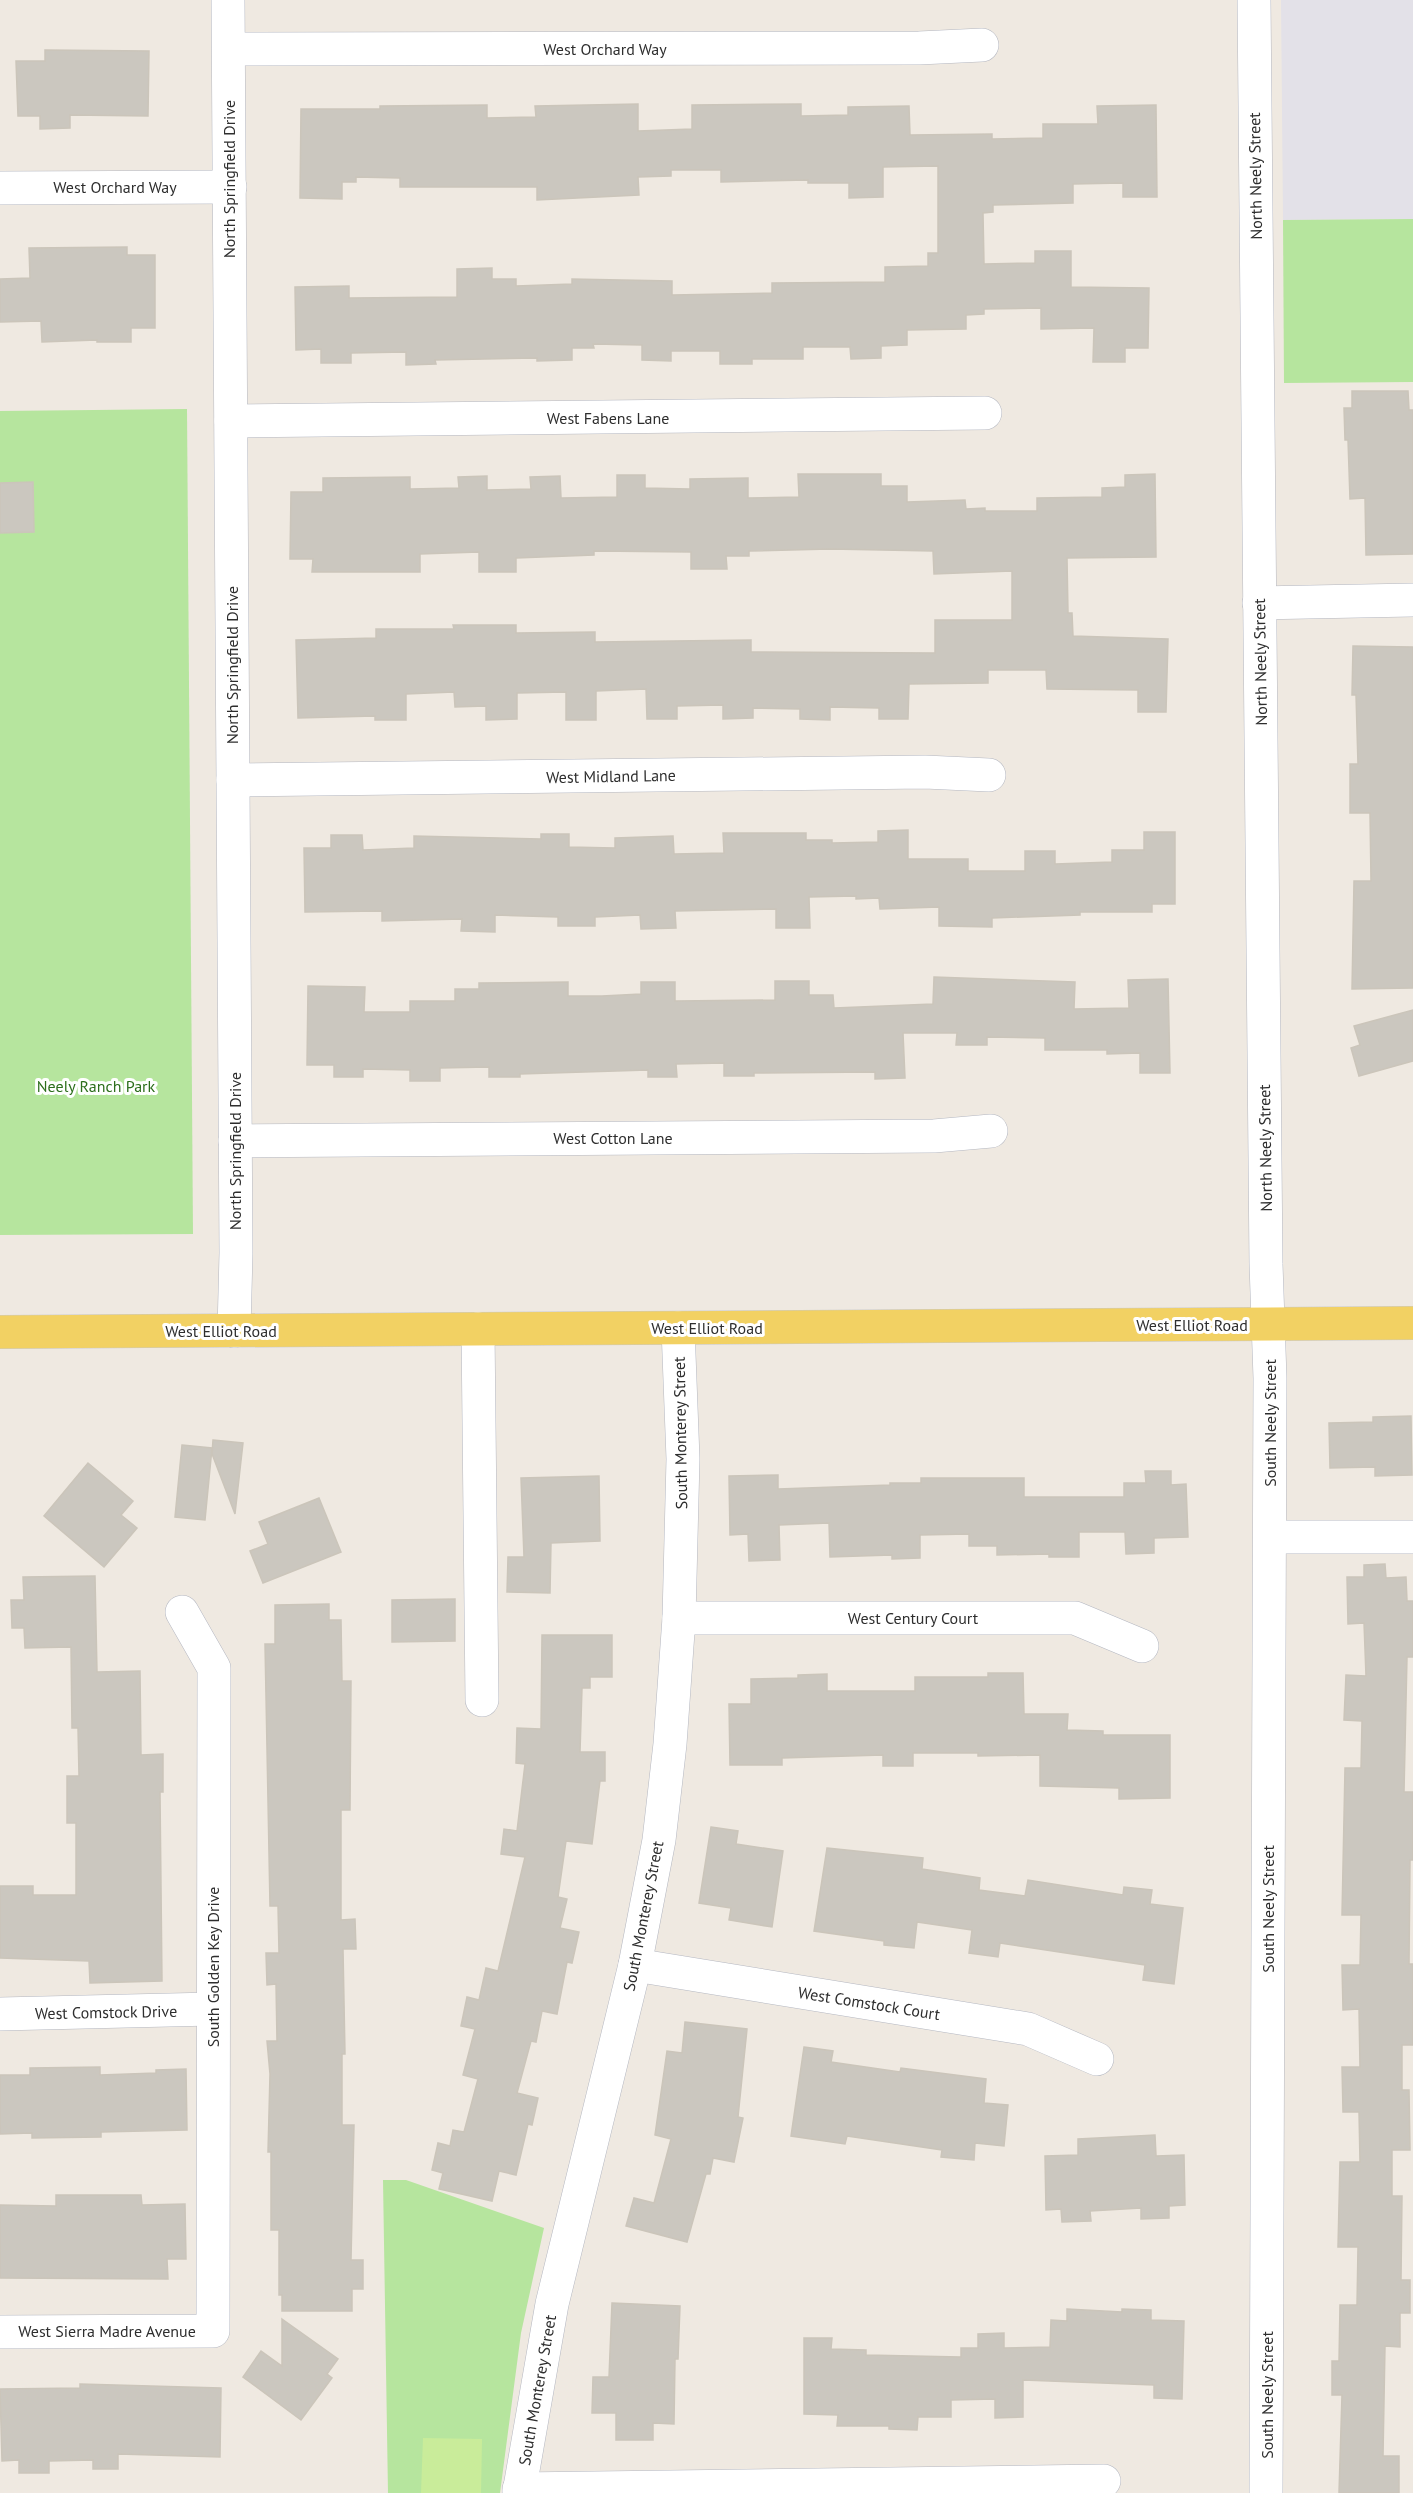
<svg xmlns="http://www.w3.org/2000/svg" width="1413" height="2493" font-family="'PT Sans',sans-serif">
<rect width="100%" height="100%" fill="#efe9e1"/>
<!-- industrial -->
<path fill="#e3e1e8" d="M 1281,0 L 1413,0 L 1413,219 L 1283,220 Z"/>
<!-- green -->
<g fill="#b6e59e">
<path d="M 1413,219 L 1413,382 L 1284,383 L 1283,220 Z"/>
<path d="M 187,409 L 193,1234 L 0,1235 L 0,411 Z"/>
<path d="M 383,2180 L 406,2180 L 544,2228 L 521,2333 L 500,2493 L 388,2493 Z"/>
</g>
<!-- pitch -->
<path fill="#c9ec9a" d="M 423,2438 L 482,2439 L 481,2493 L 421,2493 Z"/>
<!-- building -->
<g fill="#cbc7bf" stroke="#cbc5ba" stroke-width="1.5">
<path d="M 45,50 L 149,51 L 148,116 L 70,115 L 70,128 L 40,129 L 40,116 L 18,116 L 16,61 L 45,61 Z"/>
<path d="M 638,104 L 638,131 L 692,129 L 692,105 L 801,104 L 801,116 L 848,115 L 848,107 L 909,106 L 910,135 L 992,134 L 992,139 L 1043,138 L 1043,124 L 1098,124 L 1097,106 L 1156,105 L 1157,197 L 1123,197 L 1123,183 L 1073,184 L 1073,203 L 993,205 L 993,212 L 983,213 L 984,264 L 1035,263 L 1035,251 L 1071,251 L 1071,287 L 1149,288 L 1148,348 L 1125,348 L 1125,362 L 1093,362 L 1094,328 L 1041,329 L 1041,308 L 984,309 L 984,314 L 966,315 L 966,329 L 907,330 L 907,345 L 881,346 L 881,358 L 851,359 L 850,347 L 803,347 L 803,359 L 752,359 L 752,364 L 720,364 L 720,351 L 671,351 L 671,361 L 642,360 L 642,345 L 593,344 L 594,348 L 572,348 L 572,360 L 537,361 L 537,358 L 435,360 L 436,364 L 406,365 L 406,352 L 351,353 L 351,363 L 321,363 L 321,349 L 296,350 L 295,287 L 349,286 L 349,298 L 457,297 L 457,269 L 492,268 L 492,279 L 516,279 L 516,286 L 572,284 L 572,279 L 672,281 L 672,295 L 772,293 L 772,283 L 885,282 L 885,267 L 928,266 L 928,253 L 938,253 L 938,166 L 883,167 L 883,197 L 849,198 L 849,183 L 808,183 L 808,180 L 721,182 L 721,170 L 671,170 L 671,176 L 638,177 L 639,195 L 537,200 L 537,187 L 400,187 L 400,178 L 356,177 L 356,182 L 342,182 L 342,199 L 300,198 L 301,109 L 380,109 L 380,106 L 487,105 L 487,118 L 536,117 L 535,106 Z"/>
<path d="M 127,247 L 127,255 L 155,255 L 155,328 L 131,328 L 131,342 L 97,342 L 97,340 L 42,342 L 41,321 L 0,322 L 0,279 L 30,278 L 29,248 Z"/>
<path d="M 1352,391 L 1408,391 L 1409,410 L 1413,410 L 1413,554 L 1366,555 L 1365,498 L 1350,499 L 1348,440 L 1345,440 L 1344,408 L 1352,408 Z"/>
<path d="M 798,474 L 881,474 L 881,486 L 907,486 L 907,502 L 965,500 L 966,509 L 985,508 L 985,511 L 1037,511 L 1037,498 L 1102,497 L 1102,488 L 1125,487 L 1125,475 L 1155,474 L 1156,557 L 1067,558 L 1068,613 L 1072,613 L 1073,636 L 1168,639 L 1166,712 L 1138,712 L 1138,690 L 1047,689 L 1046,670 L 988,670 L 988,683 L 909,684 L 908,719 L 879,719 L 879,708 L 830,707 L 830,720 L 800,719 L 800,709 L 753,708 L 753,718 L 723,719 L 723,705 L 677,706 L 677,719 L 647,719 L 646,689 L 596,691 L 596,720 L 566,720 L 566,692 L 517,693 L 517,719 L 486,720 L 486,706 L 455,707 L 454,692 L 406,694 L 406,720 L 375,720 L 375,716 L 298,718 L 296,640 L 376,638 L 376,629 L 454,629 L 453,625 L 516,625 L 516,633 L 595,632 L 595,642 L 751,640 L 751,652 L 935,653 L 935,620 L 1012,620 L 1012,571 L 934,574 L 933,551 L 830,549 L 749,551 L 749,556 L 726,556 L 727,569 L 691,569 L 691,552 L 594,551 L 594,555 L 516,558 L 516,572 L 479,572 L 479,552 L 420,554 L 420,572 L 312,572 L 313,559 L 290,559 L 291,492 L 323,492 L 323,478 L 410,477 L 410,489 L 459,488 L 458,477 L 487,476 L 487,490 L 531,489 L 530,477 L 560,476 L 561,498 L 617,497 L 617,475 L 645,475 L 645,488 L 690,489 L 690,479 L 748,478 L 748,498 L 799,497 Z"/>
<path d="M 33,482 L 34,532 L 0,533 L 0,483 Z"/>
<path d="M 1353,646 L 1413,647 L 1413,988 L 1352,989 L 1354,881 L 1371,881 L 1370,813 L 1350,813 L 1350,764 L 1358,764 L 1356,695 L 1352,695 Z"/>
<path d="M 908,830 L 908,859 L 968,859 L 968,871 L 1025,871 L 1025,851 L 1055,851 L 1055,864 L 1112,862 L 1112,850 L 1144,850 L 1144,832 L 1175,832 L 1175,904 L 1152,904 L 1152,912 L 1080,912 L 1080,915 L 992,918 L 992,927 L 939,926 L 939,907 L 880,909 L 879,898 L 856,899 L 856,896 L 809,897 L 810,928 L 776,928 L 776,909 L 675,911 L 676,928 L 641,929 L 640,915 L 595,917 L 595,926 L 558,926 L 558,917 L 495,915 L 495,932 L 461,931 L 462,919 L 382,921 L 382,911 L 305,912 L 304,848 L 331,848 L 331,835 L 362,835 L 363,850 L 414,848 L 414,836 L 541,839 L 541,834 L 569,834 L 569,847 L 615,848 L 615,838 L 673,836 L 674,854 L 724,853 L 723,833 L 806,833 L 806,840 L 832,840 L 832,843 L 878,842 L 878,831 Z"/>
<path d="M 934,977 L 1075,982 L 1074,1009 L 1129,1008 L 1128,980 L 1168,979 L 1170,1073 L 1140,1073 L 1140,1053 L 1107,1054 L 1107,1050 L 1045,1050 L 1045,1038 L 987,1037 L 987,1045 L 956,1045 L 957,1033 L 903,1033 L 905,1078 L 875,1079 L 875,1072 L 754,1073 L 754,1076 L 724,1076 L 724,1063 L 676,1064 L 677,1077 L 648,1077 L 648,1070 L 520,1074 L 520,1077 L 489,1077 L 489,1067 L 440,1068 L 440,1081 L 410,1081 L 410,1070 L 363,1069 L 363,1077 L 334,1077 L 334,1065 L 307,1065 L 308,986 L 365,987 L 364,1012 L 410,1012 L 410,1001 L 455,1001 L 455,989 L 479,989 L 479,983 L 568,982 L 568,996 L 602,996 L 641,994 L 641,982 L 675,982 L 675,1001 L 775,1000 L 775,981 L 809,981 L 809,995 L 833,995 L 834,1008 L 933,1004 Z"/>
<path d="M 1413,1010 L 1413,1061 L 1359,1076 L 1351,1048 L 1360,1045 L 1354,1026 Z"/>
<path d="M 1411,1416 L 1412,1475 L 1375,1476 L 1375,1467 L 1330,1468 L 1329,1423 L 1373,1422 L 1373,1417 Z"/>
<path d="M 213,1440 L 243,1443 L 235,1514 L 212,1454 Z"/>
<path d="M 182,1445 L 212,1448 L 205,1520 L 175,1517 Z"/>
<path d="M 88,1463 L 133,1501 L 121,1515 L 137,1528 L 104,1567 L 44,1516 Z"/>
<path d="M 1145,1471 L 1171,1471 L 1171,1485 L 1186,1484 L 1188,1537 L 1154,1538 L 1154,1553 L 1126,1554 L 1125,1532 L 1079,1532 L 1079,1557 L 1049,1557 L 1049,1554 L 997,1555 L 997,1546 L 969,1546 L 969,1534 L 920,1535 L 920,1558 L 892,1559 L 892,1555 L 830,1557 L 829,1523 L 779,1525 L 780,1560 L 749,1561 L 748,1534 L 730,1535 L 729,1476 L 778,1475 L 778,1489 L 890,1485 L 890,1483 L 921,1483 L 921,1478 L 1024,1478 L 1024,1497 L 1124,1497 L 1124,1483 L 1146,1483 Z"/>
<path d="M 599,1476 L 600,1541 L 551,1543 L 550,1593 L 507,1592 L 508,1557 L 524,1557 L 521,1478 Z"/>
<path d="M 319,1498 L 341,1552 L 263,1583 L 250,1551 L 268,1544 L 259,1522 Z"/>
<path d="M 1385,1564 L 1386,1578 L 1406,1577 L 1407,1601 L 1413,1601 L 1413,1657 L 1407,1657 L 1404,1792 L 1413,1792 L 1413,1860 L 1410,1860 L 1409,1964 L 1413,1964 L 1413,2045 L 1402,2045 L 1402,2090 L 1409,2090 L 1410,2150 L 1392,2150 L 1392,2196 L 1402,2196 L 1401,2280 L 1410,2280 L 1410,2313 L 1400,2313 L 1400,2347 L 1385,2346 L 1383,2456 L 1399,2456 L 1399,2493 L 1339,2493 L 1342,2395 L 1332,2395 L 1332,2361 L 1339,2361 L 1340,2305 L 1357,2305 L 1358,2247 L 1338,2247 L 1340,2162 L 1360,2162 L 1359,2112 L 1343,2112 L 1342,2067 L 1360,2067 L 1359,2009 L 1343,2010 L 1342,1965 L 1360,1965 L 1361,1915 L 1342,1915 L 1345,1768 L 1361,1768 L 1362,1721 L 1344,1720 L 1346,1675 L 1366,1676 L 1364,1623 L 1348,1624 L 1347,1577 L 1364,1577 L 1364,1565 Z"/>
<path d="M 95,1576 L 97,1672 L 140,1671 L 141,1755 L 163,1754 L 163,1792 L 160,1792 L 162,1981 L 90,1983 L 89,1961 L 0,1958 L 0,1886 L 33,1886 L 33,1895 L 76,1895 L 76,1823 L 67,1823 L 67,1776 L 79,1776 L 78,1728 L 72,1728 L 71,1647 L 25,1648 L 24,1628 L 12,1628 L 11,1600 L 24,1600 L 23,1577 Z"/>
<path d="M 455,1599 L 455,1641 L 392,1642 L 392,1600 Z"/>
<path d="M 329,1604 L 329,1620 L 341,1620 L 342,1681 L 351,1681 L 350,1810 L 341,1810 L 341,1920 L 355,1919 L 356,1949 L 343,1949 L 345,2054 L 342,2054 L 342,2125 L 354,2125 L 351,2260 L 363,2260 L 363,2289 L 352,2289 L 352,2311 L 282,2311 L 282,2295 L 279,2295 L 279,2230 L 271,2230 L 271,2152 L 268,2152 L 270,2074 L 267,2041 L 277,2041 L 276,1984 L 267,1985 L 266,1953 L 279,1953 L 278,1906 L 270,1906 L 265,1644 L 275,1644 L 275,1605 Z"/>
<path d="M 542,1635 L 612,1635 L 612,1677 L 590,1677 L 590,1688 L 582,1688 L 580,1752 L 605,1752 L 605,1781 L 600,1781 L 592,1844 L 566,1841 L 558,1897 L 567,1899 L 560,1928 L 579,1932 L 572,1963 L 567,1962 L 557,2014 L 542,2011 L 536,2042 L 531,2041 L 517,2093 L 538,2098 L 532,2125 L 528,2124 L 516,2175 L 499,2171 L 492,2201 L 439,2189 L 443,2173 L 432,2170 L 438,2143 L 450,2146 L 453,2130 L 464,2132 L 478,2079 L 463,2075 L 475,2029 L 461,2026 L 467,1997 L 479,2000 L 486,1968 L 498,1971 L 525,1857 L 501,1854 L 504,1829 L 517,1831 L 525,1764 L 516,1763 L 517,1728 L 541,1729 Z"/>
<path d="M 988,1673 L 1023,1673 L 1024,1714 L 1068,1714 L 1067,1730 L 1103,1731 L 1103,1735 L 1170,1735 L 1170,1798 L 1119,1799 L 1119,1788 L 1040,1786 L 1040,1755 L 978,1756 L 978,1753 L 913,1753 L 913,1766 L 883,1766 L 883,1755 L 782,1758 L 782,1765 L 730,1765 L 729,1704 L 751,1704 L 751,1679 L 798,1678 L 798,1675 L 827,1674 L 827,1691 L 915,1691 L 915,1677 L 988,1677 Z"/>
<path d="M 711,1827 L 738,1831 L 736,1844 L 783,1851 L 772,1927 L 729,1920 L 731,1908 L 699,1903 Z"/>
<path d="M 827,1848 L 923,1858 L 922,1869 L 980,1878 L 979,1890 L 1025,1896 L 1028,1880 L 1123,1895 L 1124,1887 L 1152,1890 L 1150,1904 L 1183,1908 L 1174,1984 L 1143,1980 L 1145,1965 L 1000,1943 L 998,1957 L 969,1953 L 972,1930 L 917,1922 L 914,1948 L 884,1945 L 884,1941 L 814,1931 Z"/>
<path d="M 685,2022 L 747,2029 L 738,2117 L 743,2118 L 734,2162 L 713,2158 L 710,2174 L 706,2174 L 687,2242 L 626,2226 L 634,2198 L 654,2203 L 671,2139 L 655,2135 L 667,2051 L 682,2053 Z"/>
<path d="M 804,2047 L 833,2051 L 831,2062 L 900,2072 L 901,2068 L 986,2079 L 984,2103 L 1008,2105 L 1004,2146 L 975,2143 L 974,2160 L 941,2157 L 942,2150 L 847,2136 L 845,2144 L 791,2136 Z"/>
<path d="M 100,2067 L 100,2075 L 156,2073 L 156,2070 L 186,2069 L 187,2130 L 101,2132 L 101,2137 L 32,2138 L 32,2133 L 0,2134 L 0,2075 L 30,2075 L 30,2068 Z"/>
<path d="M 1155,2135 L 1156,2156 L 1184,2155 L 1185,2205 L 1169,2206 L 1169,2218 L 1141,2219 L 1141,2208 L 1090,2211 L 1091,2221 L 1062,2222 L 1061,2209 L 1046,2210 L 1045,2156 L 1078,2155 L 1078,2139 Z"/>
<path d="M 56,2195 L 141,2195 L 142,2205 L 185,2204 L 186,2259 L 167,2259 L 168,2279 L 0,2278 L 0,2205 L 56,2206 Z"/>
<path d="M 612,2303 L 680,2306 L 678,2359 L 675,2359 L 674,2424 L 653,2423 L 653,2440 L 616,2440 L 616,2413 L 592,2413 L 593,2377 L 609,2377 Z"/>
<path d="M 1067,2309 L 1122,2312 L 1122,2309 L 1151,2310 L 1151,2320 L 1184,2321 L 1182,2399 L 1154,2398 L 1154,2385 L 1023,2380 L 1023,2417 L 995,2418 L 995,2399 L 951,2400 L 951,2417 L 918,2417 L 917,2430 L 889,2429 L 889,2426 L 837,2426 L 838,2415 L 804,2414 L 804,2338 L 832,2338 L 831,2349 L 866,2350 L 866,2355 L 961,2357 L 961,2348 L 978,2348 L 978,2334 L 1004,2333 L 1004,2348 L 1050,2347 L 1051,2320 L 1067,2321 Z"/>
<path d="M 282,2319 L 338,2359 L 327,2374 L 332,2378 L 301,2420 L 243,2377 L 261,2351 L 282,2366 Z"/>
<path d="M 80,2384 L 221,2388 L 220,2457 L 118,2454 L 118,2469 L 93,2469 L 93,2460 L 49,2461 L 49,2473 L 19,2473 L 19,2460 L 2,2461 L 0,2389 L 80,2388 Z"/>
</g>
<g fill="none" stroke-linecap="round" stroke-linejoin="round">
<!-- minor casing -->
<g stroke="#b4b7c1" stroke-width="34">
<g id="minor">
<path d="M 228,0 L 236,1253 L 234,1331"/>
<path d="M 1254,0 L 1266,1264 L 1270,1378 L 1266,2493"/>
<path d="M 229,49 L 919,48 L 982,45"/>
<path d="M 0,188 L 230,187"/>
<path d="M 231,421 L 985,413"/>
<path d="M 1259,603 L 1413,600"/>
<path d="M 233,780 L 925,772 L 989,775"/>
<path d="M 235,1141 L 934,1136 L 991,1131"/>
<path d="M 478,1329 L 482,1700"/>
<path d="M 1270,1537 L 1413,1537"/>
<path d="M 679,1618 L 1075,1618 L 1142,1646"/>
<path d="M 635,1965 L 1028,2029 L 1097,2059"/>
<path d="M 0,2014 L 212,2009"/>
<path d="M 0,2332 L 213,2331 L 214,1668 L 182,1612"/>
<path d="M 519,2489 L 1104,2481"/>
<path d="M 519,2493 L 552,2304 L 635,1965 L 659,1840 L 670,1744 L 679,1618 L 683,1459 L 678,1328"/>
</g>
</g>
<!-- major casing -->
<g stroke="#c9c9c9" stroke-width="34">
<path id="major" d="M 0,1332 L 1413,1323"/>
</g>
<!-- minor -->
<use href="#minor" stroke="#fff" stroke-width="33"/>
<!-- major -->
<use href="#major" stroke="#f2d163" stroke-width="33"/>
</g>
<g text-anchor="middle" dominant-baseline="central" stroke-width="6" stroke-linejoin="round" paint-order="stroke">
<!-- street labels -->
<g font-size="16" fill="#2e2e2e" stroke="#fff">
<text x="605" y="49">West Orchard Way</text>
<text transform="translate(1255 176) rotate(-91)">North Neely Street</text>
<text transform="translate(229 179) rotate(-90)">North Springfield Drive</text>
<text x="115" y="187">West Orchard Way</text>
<text x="608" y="418">West Fabens Lane</text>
<text transform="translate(1260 662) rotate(-91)">North Neely Street</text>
<text transform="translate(232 665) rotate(-90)">North Springfield Drive</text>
<text transform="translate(611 776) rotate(-1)">West Midland Lane</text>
<text x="613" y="1138">West Cotton Lane</text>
<text transform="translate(1265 1148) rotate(-91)">North Neely Street</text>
<text transform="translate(235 1151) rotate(-90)">North Springfield Drive</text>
<text x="1192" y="1325">West Elliot Road</text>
<text x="707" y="1328">West Elliot Road</text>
<text x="221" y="1331">West Elliot Road</text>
<text transform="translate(1270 1423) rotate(-90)">South Neely Street</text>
<text transform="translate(680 1433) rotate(-91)">South Monterey Street</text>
<text x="913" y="1618">West Century Court</text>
<text transform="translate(1268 1909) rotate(-90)">South Neely Street</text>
<text transform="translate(643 1916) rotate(-79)">South Monterey Street</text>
<text transform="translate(213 1967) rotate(-90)">South Golden Key Drive</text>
<text transform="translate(869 2003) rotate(9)">West Comstock Court</text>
<text transform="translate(106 2012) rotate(-1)">West Comstock Drive</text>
<text x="107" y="2331">West Sierra Madre Avenue</text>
<text transform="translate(537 2390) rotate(-80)">South Monterey Street</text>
<text transform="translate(1267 2395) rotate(-90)">South Neely Street</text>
</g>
<!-- park labels -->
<g font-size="16" fill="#2c6e1b" stroke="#fff">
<text x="96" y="1086">Neely Ranch Park</text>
</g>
</g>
</svg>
